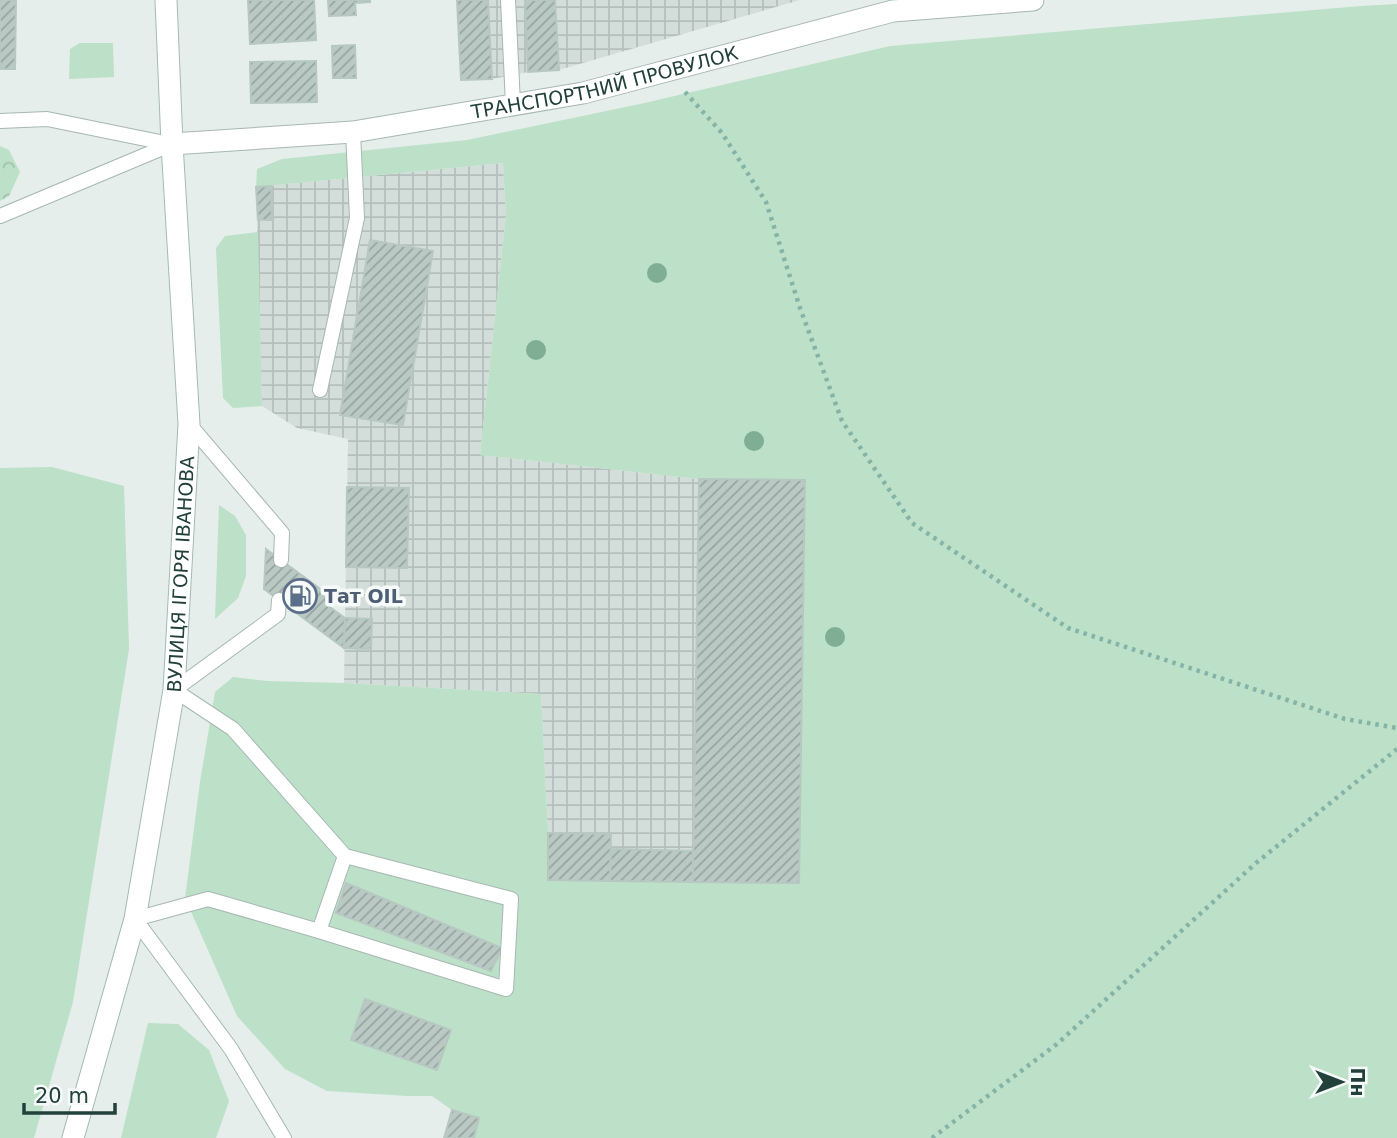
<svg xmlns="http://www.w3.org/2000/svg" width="1397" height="1138" font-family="'DejaVu Sans',sans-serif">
<defs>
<pattern id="industrial-grid" width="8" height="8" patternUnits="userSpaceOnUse" patternTransform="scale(1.75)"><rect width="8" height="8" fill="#d3deda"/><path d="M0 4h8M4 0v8" fill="none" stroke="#b5c0bc"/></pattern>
<pattern id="forest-crowns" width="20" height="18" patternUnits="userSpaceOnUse" patternTransform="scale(1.75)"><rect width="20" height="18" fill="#bde0c8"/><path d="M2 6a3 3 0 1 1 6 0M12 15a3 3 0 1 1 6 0" fill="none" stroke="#a2c1ad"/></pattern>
<pattern id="building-hatch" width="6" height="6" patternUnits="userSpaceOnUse" patternTransform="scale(1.75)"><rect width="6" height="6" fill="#bac9c4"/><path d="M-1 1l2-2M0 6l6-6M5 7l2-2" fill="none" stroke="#97a5a0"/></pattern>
</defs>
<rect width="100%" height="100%" fill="#e5eeeb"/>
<!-- industrial -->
<g fill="url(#industrial-grid)">
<path d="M 457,0 L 800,0 L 559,70 L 528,72 L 492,79 L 461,80 Z"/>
<path d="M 503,163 L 506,215 L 480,455 L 699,479 L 805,480 L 799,883 L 548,880 L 548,833 L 541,694 L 344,683 L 348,439 L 297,428 L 262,406 L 256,187 Z"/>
</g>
<!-- green -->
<g fill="#bde0c8">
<path d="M 1397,4 L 1397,1138 L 444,1138 L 452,1110 L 432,1096 L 407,1096 L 327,1091 L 285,1069 L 237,1016 L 185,898 L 200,782 L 215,692 L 233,677 L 267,681 L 344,683 L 541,694 L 548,833 L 548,879 L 799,883 L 805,480 L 699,479 L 480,455 L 506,215 L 503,163 L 256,187 L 257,169 L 282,159 L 467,140 L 640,104 L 890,46 L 1361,6 Z"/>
<path d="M 80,43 L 113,43 L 114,77 L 69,79 L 70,49 Z"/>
<path d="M 258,232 L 262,406 L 233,408 L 223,398 L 216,248 L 225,236 Z"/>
<path d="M 52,467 L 124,486 L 129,649 L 73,1002 L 34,1138 L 0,1138 L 0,468 Z"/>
<path d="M 219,505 L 235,516 L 246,535 L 246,576 L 238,598 L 215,619 Z"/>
<path d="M 148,1023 L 178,1024 L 209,1050 L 229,1101 L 216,1138 L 121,1138 Z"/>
</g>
<!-- forest -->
<path fill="url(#forest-crowns)" d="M 0,146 L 9,150 L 20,172 L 9,196 L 0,201 Z"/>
<!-- building -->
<g fill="url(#building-hatch)" stroke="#b7c8c2" stroke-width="2">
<path d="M 0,0 L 16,0 L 15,69 L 0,69 Z"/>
<path d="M 248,0 L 314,0 L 316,40 L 250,44 Z"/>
<path d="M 328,0 L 370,0 L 370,2 L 355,3 L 356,15 L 329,16 Z"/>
<path d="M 457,0 L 488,0 L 492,79 L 461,80 Z"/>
<path d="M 525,0 L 555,0 L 559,70 L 528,72 Z"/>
<path d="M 355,45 L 356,78 L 333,78 L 332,46 Z"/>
<path d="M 316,61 L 317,102 L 251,103 L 250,62 Z"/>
<path d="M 271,186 L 272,220 L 258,220 L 256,187 Z"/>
<path d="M 370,240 L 433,251 L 403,425 L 340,415 Z"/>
<path d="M 699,479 L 805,480 L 799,883 L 693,882 Z"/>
<path d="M 347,487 L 409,488 L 407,568 L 346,567 Z"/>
<path d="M 266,549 L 326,593 L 327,605 L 345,618 L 344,648 L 264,589 Z"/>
<path d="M 345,618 L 372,619 L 371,649 L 344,648 Z"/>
<path d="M 548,833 L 611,834 L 610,881 L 548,880 Z"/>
<path d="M 611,849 L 693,851 L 693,882 L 610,881 Z"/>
<path d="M 346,883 L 502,948 L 491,971 L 336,913 Z"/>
<path d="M 365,999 L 451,1030 L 437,1070 L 351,1040 Z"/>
<path d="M 452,1110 L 479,1118 L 474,1138 L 444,1138 Z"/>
</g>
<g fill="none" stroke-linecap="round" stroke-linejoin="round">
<!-- lane casing -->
<g stroke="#a7b7b3" stroke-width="16">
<g id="lane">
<path d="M 508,0 L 513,104"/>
<path d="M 0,121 L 47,119 L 170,144"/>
<path d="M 0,216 L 172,144"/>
<path d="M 320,390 L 357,218 L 353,132"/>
<path d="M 189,424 L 282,533 L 281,560"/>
<path d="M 279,600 L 278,614 L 174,690 L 233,729 L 345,856 L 511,899 L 506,989 L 319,931 L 208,899 L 135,919 L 231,1049 L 284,1138"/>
<path d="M 319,931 L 345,856"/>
</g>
</g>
<!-- street casing -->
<g stroke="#a7b7b3" stroke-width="23">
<g id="street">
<path id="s1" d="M 172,144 L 353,132 L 583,93 L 893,11 L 1033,0"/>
</g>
</g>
<!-- secondary casing -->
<g stroke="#a3bbb3" stroke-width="23">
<g id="secondary">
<path id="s2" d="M 73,1138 L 135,919 L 174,690 L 189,424 L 172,144 L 166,0"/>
</g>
</g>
<!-- path -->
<g stroke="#84b3a7" stroke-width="4.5" stroke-dasharray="3.5 5" stroke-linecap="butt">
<path d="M 685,92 L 722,133 L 766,202 L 800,308 L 842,421 L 912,523 L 1068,628 L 1345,719 L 1397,728"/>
<path d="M 932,1138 L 1057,1044 L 1256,863 L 1397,749"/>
</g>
<!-- lane -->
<use href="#lane" stroke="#fff" stroke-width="14"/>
<!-- street -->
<use href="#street" stroke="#fff" stroke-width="21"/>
<!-- secondary -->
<use href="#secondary" stroke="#fff" stroke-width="21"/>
</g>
<!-- trees -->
<g fill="#7fae95">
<circle cx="657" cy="273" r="10"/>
<circle cx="536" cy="350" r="10"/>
<circle cx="754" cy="441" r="10"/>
<circle cx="835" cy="637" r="10"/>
</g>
<!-- icons -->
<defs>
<g id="fuel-ring" transform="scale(1.75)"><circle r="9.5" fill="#f6faf8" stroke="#5c6f8a" stroke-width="1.5"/><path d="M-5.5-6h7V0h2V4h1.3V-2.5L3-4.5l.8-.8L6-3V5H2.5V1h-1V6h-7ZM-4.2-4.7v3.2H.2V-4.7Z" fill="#5c6f8a"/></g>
</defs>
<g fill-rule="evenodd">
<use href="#fuel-ring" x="300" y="596"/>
</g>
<g text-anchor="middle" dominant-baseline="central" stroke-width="7" stroke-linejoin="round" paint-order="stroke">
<!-- street labels -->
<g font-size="19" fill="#23413b" stroke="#f6faf8">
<text stroke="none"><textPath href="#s1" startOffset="438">ТРАНСПОРТНИЙ ПРОВУЛОК</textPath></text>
<text stroke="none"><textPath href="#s2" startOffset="576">ВУЛИЦЯ ІГОРЯ ІВАНОВА</textPath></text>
</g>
<!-- service labels -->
<g font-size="19" font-weight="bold" fill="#4e5e75" stroke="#f6faf8" text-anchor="start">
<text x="324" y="596">Тат OIL</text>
</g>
</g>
<!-- north arrow -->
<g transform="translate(1341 1082) rotate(90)" stroke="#f6faf8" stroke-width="5" paint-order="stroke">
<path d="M0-5L12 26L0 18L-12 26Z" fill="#23413b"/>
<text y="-10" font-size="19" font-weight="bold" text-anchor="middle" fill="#23413b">Пн</text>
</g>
<!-- scale -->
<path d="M24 1103v10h91v-10" fill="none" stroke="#23413b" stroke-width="3.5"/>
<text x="35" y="1103" font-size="21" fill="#23413b" stroke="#f6faf8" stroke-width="5" paint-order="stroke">20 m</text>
</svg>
